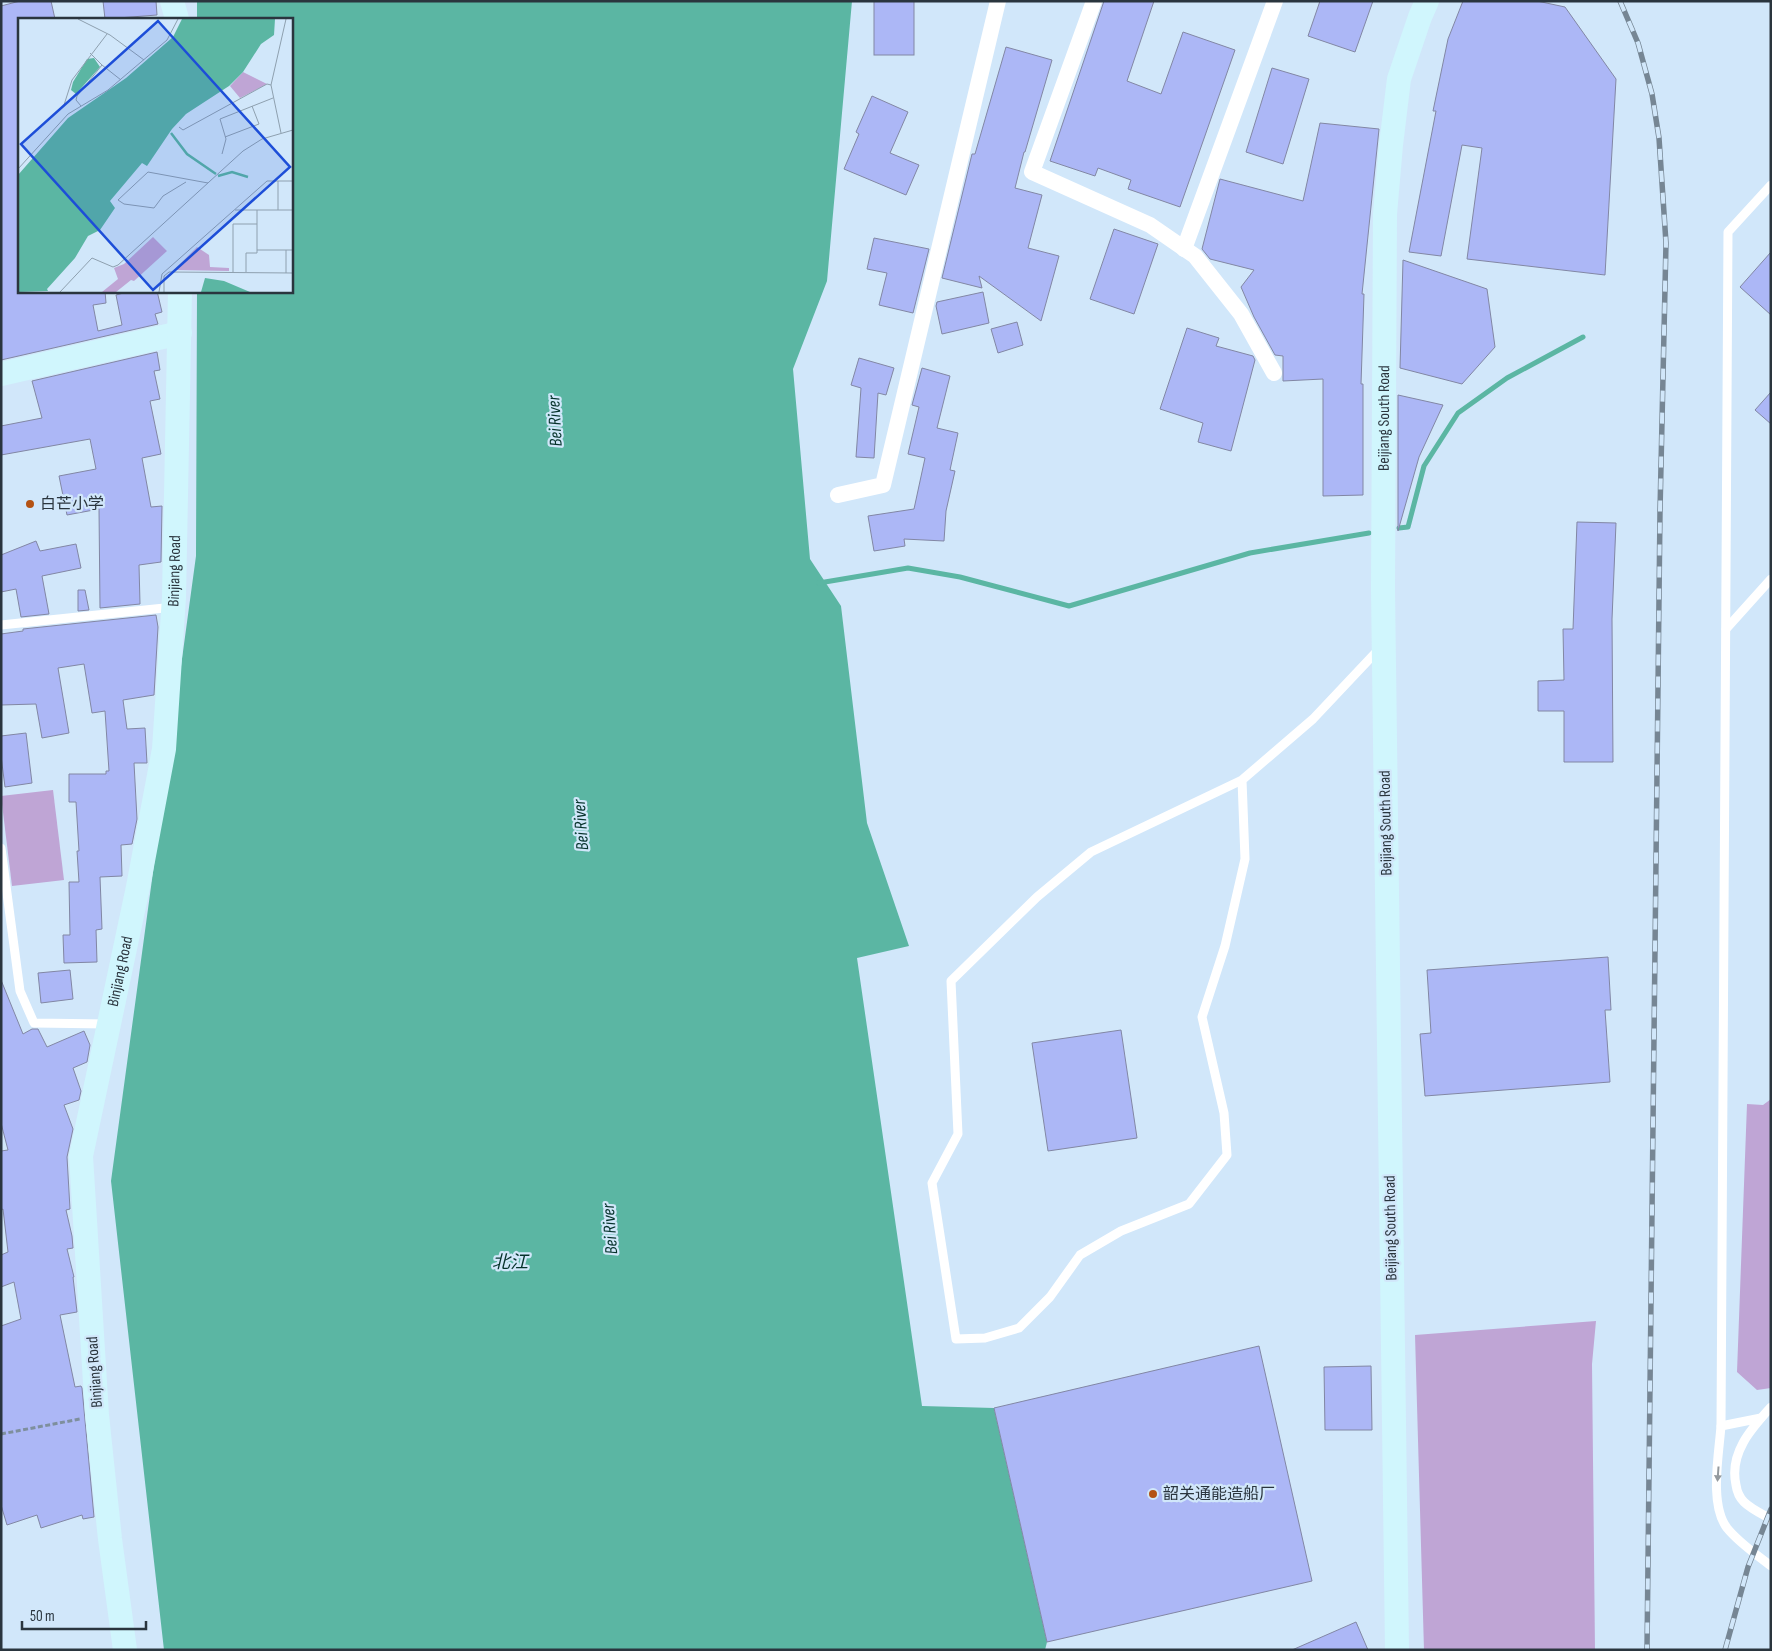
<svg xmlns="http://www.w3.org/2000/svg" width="1772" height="1651" font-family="'Sofia Sans Condensed','Noto Sans SC',sans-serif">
<rect width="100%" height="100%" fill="#d1e7fa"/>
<!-- green -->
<g fill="#bfa5d5">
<path d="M 53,790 L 64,880 L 12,886 L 1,796 Z"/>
<path d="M 1771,1099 L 1771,1388 L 1757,1390 L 1737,1372 L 1747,1104 L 1763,1105 Z"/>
<path d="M 1596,1321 L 1592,1364 L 1595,1650 L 1424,1650 L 1415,1335 Z"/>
</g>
<!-- water -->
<path fill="#5bb6a3" d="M 197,1 L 852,1 L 827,281 L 793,369 L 810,559 L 841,606 L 867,823 L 909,946 L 857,958 L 922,1406 L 994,1408 L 1047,1642 L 1045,1650 L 164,1650 L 111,1181 L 196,556 L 197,291 L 291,291 L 291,19 L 197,19 Z"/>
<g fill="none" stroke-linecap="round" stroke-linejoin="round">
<!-- stream -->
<g stroke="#5bb6a3" stroke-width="5">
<path d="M 1399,528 L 1408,527 L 1424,466 L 1458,413 L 1507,378 L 1583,337"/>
<path d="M 819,583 L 908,568 L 960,577 L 1069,606 L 1250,553 L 1369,533"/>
</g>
</g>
<!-- building -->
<g fill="#acb7f6" stroke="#8287a4">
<path d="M 20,1 L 51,1 L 55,19 L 19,19 L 19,291 L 105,291 L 106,303 L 93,305 L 98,331 L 122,325 L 116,295 L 131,291 L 157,291 L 162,312 L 155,314 L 158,324 L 1,360 L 1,6 Z"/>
<path d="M 103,1 L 156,1 L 157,15 L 105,19 Z"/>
<rect x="874" y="1" width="40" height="54"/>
<path d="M 1104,1 L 1154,1 L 1127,81 L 1161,94 L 1183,32 L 1235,50 L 1180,207 L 1128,189 L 1131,180 L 1098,168 L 1095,176 L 1050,161 Z"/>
<path d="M 1320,1 L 1373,1 L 1355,52 L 1308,36 Z"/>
<path d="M 1463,1 L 1537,1 L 1565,7 L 1616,79 L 1605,275 L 1467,259 L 1482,148 L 1462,145 L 1441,256 L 1409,252 L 1436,111 L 1433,111 L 1448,39 Z"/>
<path d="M 1006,47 L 1052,60 L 1025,152 L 1024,152 L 1015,188 L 1042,195 L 1028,248 L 1059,256 L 1041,321 L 979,276 L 982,288 L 942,278 L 972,154 L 975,154 Z"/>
<path d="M 1272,68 L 1309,79 L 1283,164 L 1246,152 Z"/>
<path d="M 872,96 L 908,112 L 890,153 L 919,165 L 906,195 L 844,169 L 859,134 L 856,132 Z"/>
<path d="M 1320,123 L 1379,129 L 1362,294 L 1364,294 L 1361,384 L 1363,384 L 1363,495 L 1323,496 L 1323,379 L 1283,381 L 1283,356 L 1275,355 L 1254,317 L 1241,287 L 1254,270 L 1210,259 L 1202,249 L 1220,179 L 1303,201 Z"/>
<path d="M 1114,229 L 1158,244 L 1134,314 L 1090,299 Z"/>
<path d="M 874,238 L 929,249 L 913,313 L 879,305 L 887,273 L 867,269 Z"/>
<path d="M 1771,252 L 1771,315 L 1740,287 Z"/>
<path d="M 1403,260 L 1487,289 L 1495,347 L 1462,384 L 1400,368 Z"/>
<path d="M 983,292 L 989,323 L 942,334 L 936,306 L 937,302 Z"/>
<path d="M 1017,322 L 1023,345 L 998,353 L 991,329 Z"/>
<path d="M 1187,328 L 1219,338 L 1216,346 L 1253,356 L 1255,360 L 1231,451 L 1198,442 L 1203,423 L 1160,409 Z"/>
<path d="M 157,352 L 160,370 L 154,371 L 160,399 L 150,401 L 161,454 L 142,458 L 151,507 L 162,506 L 161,562 L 139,565 L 140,604 L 100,608 L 99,509 L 67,515 L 59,476 L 96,469 L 90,439 L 1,455 L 1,426 L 42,418 L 32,381 Z"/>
<path d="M 859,358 L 894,368 L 886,395 L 878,393 L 874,458 L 856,457 L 861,388 L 851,385 Z"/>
<path d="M 922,368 L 950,376 L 937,428 L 958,433 L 950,470 L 955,471 L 946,511 L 944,541 L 904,539 L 905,546 L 874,551 L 868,516 L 914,509 L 925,458 L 908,454 L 919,407 L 912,405 Z"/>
<path d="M 1771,392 L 1771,424 L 1755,410 Z"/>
<path d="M 1398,395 L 1443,405 L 1419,457 L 1398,531 Z"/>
<path d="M 1577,522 L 1616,523 L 1612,619 L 1613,762 L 1564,762 L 1564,711 L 1538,711 L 1538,681 L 1564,680 L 1563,629 L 1573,629 Z"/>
<path d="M 36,541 L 40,551 L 76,544 L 81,568 L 42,576 L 49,614 L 21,617 L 16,589 L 1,592 L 1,555 Z"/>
<path d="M 78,590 L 85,590 L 89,610 L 78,611 Z"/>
<path d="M 156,615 L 158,627 L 154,695 L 123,700 L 127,729 L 145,728 L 147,763 L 134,763 L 137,819 L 132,844 L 121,845 L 122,876 L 100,877 L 102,929 L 96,930 L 97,962 L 64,963 L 63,935 L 70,935 L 69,882 L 79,882 L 77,851 L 79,851 L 76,802 L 69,802 L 69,774 L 106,774 L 106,771 L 109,771 L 105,711 L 92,713 L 84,664 L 58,668 L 69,733 L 42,738 L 36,704 L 1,705 L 1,634 L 23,631 L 23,629 Z"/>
<path d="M 26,733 L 32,783 L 5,787 L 1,756 L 1,736 Z"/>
<path d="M 1608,957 L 1611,1010 L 1605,1010 L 1610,1082 L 1425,1096 L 1420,1034 L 1431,1033 L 1427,970 Z"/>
<path d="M 70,970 L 73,999 L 41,1003 L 38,973 Z"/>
<path d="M 1,980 L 23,1034 L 32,1029 L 38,1029 L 47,1047 L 84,1031 L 90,1045 L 87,1062 L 73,1068 L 81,1091 L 79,1100 L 64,1105 L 73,1129 L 67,1157 L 70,1209 L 66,1210 L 72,1236 L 73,1248 L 67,1249 L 74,1277 L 73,1277 L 77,1312 L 60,1315 L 75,1387 L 81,1386 L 82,1388 L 94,1517 L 83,1519 L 82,1515 L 41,1528 L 37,1515 L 7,1525 L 1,1505 L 1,1326 L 21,1319 L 14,1282 L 1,1287 L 1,1255 L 8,1252 L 3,1209 L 1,1210 L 1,1151 L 8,1150 L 1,1123 Z"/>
<path d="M 1121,1030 L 1137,1138 L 1048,1151 L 1032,1043 Z"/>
<path d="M 1259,1346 L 1312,1581 L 1047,1642 L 994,1408 Z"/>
<path d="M 1371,1366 L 1372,1430 L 1325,1430 L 1324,1367 Z"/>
<path d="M 1356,1622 L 1368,1650 L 1292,1650 Z"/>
</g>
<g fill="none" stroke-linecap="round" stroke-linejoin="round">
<!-- path -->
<path stroke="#7e8f9d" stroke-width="3" stroke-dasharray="5 2.5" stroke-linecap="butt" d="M 1,1434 L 80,1419"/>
<!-- lane -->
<g stroke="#fff" stroke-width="9">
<path d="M 1771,185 L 1728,232 L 1721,1426 C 1719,1454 1709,1504 1727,1528 C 1739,1543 1756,1554 1771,1566"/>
<path d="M 1,625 L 174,607"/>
<path d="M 1726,629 L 1771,579"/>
<path d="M 1242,780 L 1245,859 L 1225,946 L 1202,1017 L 1224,1113 L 1227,1155 L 1189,1204 L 1121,1231 L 1080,1255 L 1050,1297 L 1019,1328 L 985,1338 L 956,1339 L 932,1183 L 958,1134 L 951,981 L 1037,897 L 1091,852 L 1242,780 L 1313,719 L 1379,649"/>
<path d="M 1,848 L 20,991 L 34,1023 L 108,1024"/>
<path d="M 1771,1407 C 1751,1429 1729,1453 1736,1485 C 1737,1492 1739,1497 1744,1502 C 1751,1509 1762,1514 1771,1519"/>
<path d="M 1721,1426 L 1761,1418"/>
</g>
<!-- street -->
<g stroke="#fff" stroke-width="16">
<path d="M 1094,1 L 1032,172 L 1150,225 L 1195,256 L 1241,314 L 1274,373"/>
<path d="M 1184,249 L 1275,1"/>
<path d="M 838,495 L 883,485 L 998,1"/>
</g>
<!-- secondary -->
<g stroke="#d0f6fd" stroke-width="24">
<path d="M 172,1 L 177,19"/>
<path d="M 1,374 L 180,333"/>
<path id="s1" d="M 125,1650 L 110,1539 L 97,1415 L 81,1156 L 138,887 L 164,749 L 174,597 L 180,291"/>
<path id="s2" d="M 1397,1650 L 1383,589 L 1385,214 L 1391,145 L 1399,79 L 1420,17 L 1427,1"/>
</g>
<!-- rail casing -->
<g stroke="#768694" stroke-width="5.5">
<g id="rail">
<path d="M 1620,1 L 1638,43 L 1652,94 L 1659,138 L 1666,243 L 1660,511 L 1647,1650"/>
<path d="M 1725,1650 L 1748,1567 L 1771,1509"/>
</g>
</g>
<!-- rail -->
<use href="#rail" stroke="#d1e7fa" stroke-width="4" stroke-dasharray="11" stroke-linecap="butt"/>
</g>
<!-- one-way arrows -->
<defs><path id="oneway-solid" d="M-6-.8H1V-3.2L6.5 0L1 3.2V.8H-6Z" transform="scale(1.25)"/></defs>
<use fill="#949a9e" href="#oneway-solid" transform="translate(1718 1474) rotate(94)"/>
<!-- markers -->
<g fill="#b45213" stroke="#d1e7fa" stroke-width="2">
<circle cx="30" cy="504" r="5"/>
<circle cx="1153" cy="1494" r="5"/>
</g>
<g text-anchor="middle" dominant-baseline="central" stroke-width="4.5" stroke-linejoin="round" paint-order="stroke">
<!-- street labels -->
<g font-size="16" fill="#2a353e" stroke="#d1e7fa">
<text stroke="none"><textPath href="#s2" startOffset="1232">Beijiang South Road</textPath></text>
<text stroke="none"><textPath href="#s1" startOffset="1090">Binjiang Road</textPath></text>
<text transform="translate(1386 823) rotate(-91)">Beijiang South Road</text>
<text stroke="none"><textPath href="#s1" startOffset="685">Binjiang Road</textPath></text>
<text transform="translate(1391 1228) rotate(-91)">Beijiang South Road</text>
<text transform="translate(95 1372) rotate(-94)">Binjiang Road</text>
</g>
<!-- poi labels -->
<g font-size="16" fill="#2a353e" stroke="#d1e7fa" text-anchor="start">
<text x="40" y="504">白芒小学</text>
<text x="1163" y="1494">韶关通能造船厂</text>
</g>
<!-- water labels -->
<g font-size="18" font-style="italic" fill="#06322b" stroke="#d1e7fa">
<text transform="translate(555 421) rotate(-93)">Bei River</text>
<text transform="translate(581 825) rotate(-94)">Bei River</text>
<text transform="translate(610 1229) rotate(-94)">Bei River</text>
<text x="510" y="1262">北江</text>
</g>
</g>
<!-- overview -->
<g transform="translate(18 18)">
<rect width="275" height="275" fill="#d1e7fa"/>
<path d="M 225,54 L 249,66 L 222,80 L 212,68 ZM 135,219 L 149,233 L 116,263 L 113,262 L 98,274 L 84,274 L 100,261 L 96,250 L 106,246 ZM 179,229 L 191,237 L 192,249 L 211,250 L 211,253 L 156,252 Z" fill="#bfa5d5"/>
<path d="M 164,1 L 257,1 L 256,17 L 243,26 L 225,54 L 211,68 L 168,96 L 154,111 L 129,148 L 124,145 L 92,183 L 97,190 L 82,212 L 70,218 L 57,240 L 29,271 L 30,273 L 0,274 L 0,157 L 50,100 L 108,60 L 155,19 ZM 76,40 L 82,49 L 58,76 L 53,72 L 55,64 L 69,41 ZM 187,260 L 206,263 L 232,274 L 183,274 Z" fill="#5bb6a3"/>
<path fill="none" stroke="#5bb6a3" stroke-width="2.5" d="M 153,115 L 169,136 L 198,156M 200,158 L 214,154 L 230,159"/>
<path fill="none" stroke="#8ea0af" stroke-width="1" d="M 60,1 L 92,17 L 126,42M 84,47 L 103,62M 46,87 L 54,62 L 89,16M 63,88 L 58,82 L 59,78 L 84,47 L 72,35M 161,109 L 165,112 L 249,66 L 253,67M 263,115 L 253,67 L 268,1M 207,119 L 241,106 L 234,88M 204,136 L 208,121 L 202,101 L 255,80M 0,151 L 50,96 L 90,72 L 149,22 L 160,1M 168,164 L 145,178 L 136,190 L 106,186 L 100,182 L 130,154 L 190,165M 217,192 L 275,192M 260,192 L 260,163M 239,232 L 275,232M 215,254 L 215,206 L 239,206M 228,254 L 228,235 L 239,235 L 239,192M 268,255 L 268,232M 42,274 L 74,240 L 95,249 L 100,247 L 225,133 L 244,121 L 275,112M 141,274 L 144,256 L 249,163 L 275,163M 146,274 L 146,258 L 151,254 L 275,255"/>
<path fill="#1d4ed8" fill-opacity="0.15" stroke="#1d4ed8" stroke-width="2.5" d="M 140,3 L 272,149 L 135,272 L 3,126 Z"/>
<rect width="275" height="275" fill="none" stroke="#2a353e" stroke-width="2.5"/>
</g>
<!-- border -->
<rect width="1772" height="1651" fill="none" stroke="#2a353e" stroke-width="5"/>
<!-- scale -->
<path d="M22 1621v8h124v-8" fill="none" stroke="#2a353e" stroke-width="2.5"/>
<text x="30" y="1621" font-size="15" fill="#2a353e" stroke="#d1e7fa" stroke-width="4" paint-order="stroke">50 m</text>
</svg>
